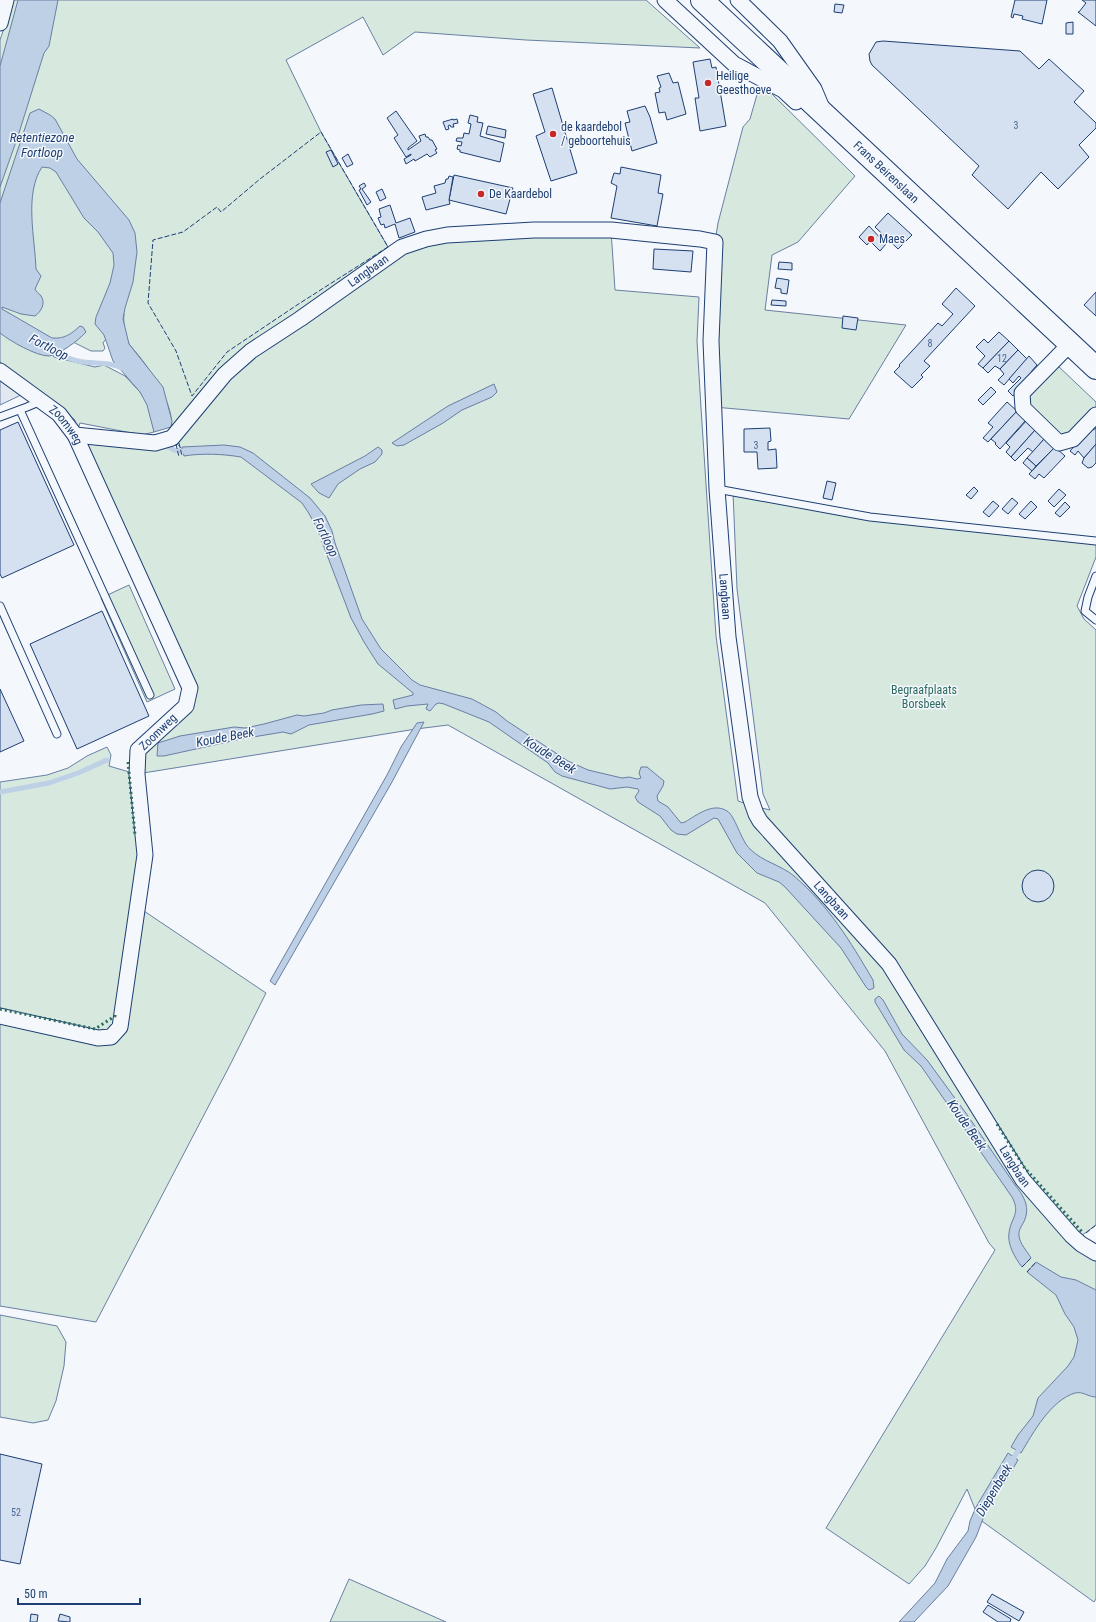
<svg xmlns="http://www.w3.org/2000/svg" width="1096" height="1622" font-family="'Roboto Condensed',sans-serif">
<rect width="100%" height="100%" fill="#f4f7fb"/>
<!-- green -->
<g fill="#d7e8df" stroke="#687fa3">
<path d="M 12,0 L 646,0 L 700,48 L 526,40 L 415,32 L 383,55 L 363,17 L 286,60 L 321,132 L 388,247 L 426,239 L 611,230 L 615,290 L 699,297 L 697,341 L 701,408 L 716,636 L 738,801 L 753,806 L 770,810 L 763,794 L 737,589 L 733,492 L 870,517 L 1096,541 L 1096,557 L 1077,606 L 1084,619 L 1096,630 L 1096,1225 L 1070,1244 L 1096,1260 L 1096,1599 L 1094,1602 L 979,1519 L 967,1489 L 936,1548 L 925,1566 L 909,1584 L 826,1528 L 995,1250 L 989,1243 L 885,1051 L 765,903 L 448,725 L 416,729 L 137,774 L 145,855 L 138,907 L 266,993 L 230,1065 L 96,1322 L 0,1306 L 0,782 L 47,775 L 68,768 L 87,756 L 107,747 L 111,755 L 109,766 L 136,774 L 138,750 L 163,726 L 190,688 L 75,435 L 75,420 L 0,362 L 0,331 L 49,351 L 54,357 L 95,367 L 104,365 L 125,376 L 140,392 L 152,410 L 154,432 L 142,435 L 80,423 L 76,434 L 157,442 L 171,450 L 185,452 L 177,444 L 179,431 L 171,427 C 175,407 151,371 139,356 C 136,352 132,348 129,344 C 125,336 123,323 124,314 L 103,343 L 105,348 L 103,351 L 91,351 L 69,340 L 45,338 L 0,313 L 0,40 L 8,16 Z"/>
<path d="M 761,89 L 772,94 L 855,176 L 798,242 L 772,255 L 765,310 L 906,325 L 849,419 L 714,407 L 715,242 L 718,223 L 743,127 L 750,119 L 758,91 Z"/>
<path d="M 1057,365 L 1096,402 L 1096,409 L 1071,436 L 1063,437 L 1028,404 L 1027,396 Z"/>
<path d="M 129,585 L 175,689 L 147,702 L 101,598 Z"/>
<path d="M 0,1315 L 57,1326 L 66,1342 L 64,1366 L 56,1401 L 48,1420 L 33,1423 L 0,1417 Z"/>
<path d="M 349,1579 L 446,1622 L 330,1622 Z"/>
</g>
<!-- parking -->
<path fill="#e3e8f0" stroke="#687fa3" d="M 0,378 L 23,394 L 0,405 Z"/>
<!-- water -->
<g fill="#bed0e5" stroke="#687fa3">
<path d="M 18,0 L 58,0 L 49,46 L 44,53 L 18,136 L 0,187 L 0,66 Z"/>
<path d="M 39,109 L 50,115 L 55,119 L 77,159 L 129,220 L 135,233 L 137,252 L 133,282 L 125,308 L 123,319 L 129,344 L 163,387 L 172,421 L 171,427 L 154,432 L 147,405 L 140,392 L 113,361 L 104,335 L 95,324 L 96,317 L 110,283 L 114,265 L 113,253 L 98,232 L 84,218 L 56,172 L 50,168 L 42,167 C 24,194 35,238 36,269 L 41,276 L 35,289 C 36,292 39,293 41,296 C 46,303 41,312 35,316 L 21,314 L 2,307 L 2,309 L 52,338 C 65,339 71,334 80,326 L 83,327 L 86,332 C 79,340 59,355 49,356 C 36,356 10,341 0,333 L 0,203 L 30,113 Z"/>
<path d="M 494,384 L 497,392 L 492,397 L 462,410 L 443,423 L 404,445 L 397,446 L 392,443 L 448,406 Z"/>
<path d="M 224,445 L 240,447 L 253,453 L 310,498 L 325,516 L 332,531 L 335,543 L 362,619 L 381,649 L 412,680 L 420,685 L 472,699 L 496,712 L 507,721 L 568,761 L 588,770 L 622,778 L 629,777 L 637,779 L 641,778 L 639,773 L 641,767 L 647,767 L 664,781 L 663,786 L 657,796 L 658,801 L 668,807 L 681,823 L 685,822 C 697,815 713,802 727,811 C 735,815 741,841 750,849 C 763,862 781,865 794,876 C 829,906 850,941 873,980 L 874,988 L 869,990 L 866,987 L 841,948 L 785,887 L 779,882 L 757,873 L 737,853 L 718,819 L 714,818 L 686,835 L 677,834 L 671,830 L 660,816 L 638,802 L 635,797 L 639,791 L 638,789 L 627,787 L 610,789 L 562,776 L 555,772 L 548,763 L 489,722 L 444,704 L 439,703 L 436,704 L 430,711 L 426,709 L 428,704 L 407,706 L 395,709 L 393,700 L 413,695 L 413,693 L 378,664 L 364,642 L 351,618 L 316,526 L 308,512 L 302,503 L 241,457 C 223,454 202,453 184,456 L 182,447 Z"/>
<path d="M 378,447 L 382,450 L 382,454 L 375,462 L 360,469 L 338,484 L 329,498 L 319,493 L 311,484 L 365,456 Z"/>
<path d="M 383,704 L 384,711 L 372,714 L 309,725 L 291,734 L 283,732 L 241,739 L 164,756 L 157,756 L 158,743 L 180,736 L 234,727 L 245,728 L 264,724 L 297,715 L 304,716 L 324,713 L 332,710 L 361,705 Z"/>
<path d="M 424,722 L 392,782 L 275,985 L 270,981 L 387,775 L 401,747 L 417,723 Z"/>
<path d="M 879,996 L 883,1000 L 902,1034 L 927,1060 L 968,1116 L 1015,1185 C 1023,1195 1030,1206 1025,1219 C 1023,1225 1018,1229 1019,1236 C 1020,1244 1027,1251 1031,1258 L 1022,1267 C 1015,1258 1007,1244 1009,1233 C 1011,1217 1021,1214 1012,1197 L 921,1066 L 904,1050 L 875,1002 L 875,999 Z"/>
<path d="M 1036,1262 L 1061,1277 L 1076,1280 L 1096,1290 L 1096,1397 C 1088,1397 1083,1391 1075,1393 C 1051,1400 1033,1433 1021,1453 L 1011,1447 L 1018,1435 L 1033,1416 L 1038,1398 L 1068,1366 L 1074,1357 L 1078,1340 L 1074,1327 L 1065,1314 L 1056,1295 L 1027,1272 Z"/>
<path d="M 1008,1453 L 1018,1460 L 1011,1472 L 986,1511 L 976,1537 L 948,1586 L 914,1622 L 899,1622 L 935,1583 L 947,1559 L 968,1531 L 970,1521 L 976,1507 Z"/>
</g>
<g fill="none" stroke-linecap="round" stroke-linejoin="round">
<!-- stream -->
<g stroke="#bed0e5" stroke-width="5">
<path d="M 52,350 C 60,354 68,359 78,361 C 95,365 106,360 124,369"/>
<path d="M 168,446 L 174,450 L 189,452"/>
<path d="M 0,792 L 49,783 L 78,773 L 107,760"/>
<path d="M 1011,1462 L 1021,1446"/>
</g>
</g>
<!-- building -->
<g fill="#d5e0f0" stroke="#1d3f73">
<path d="M 1015,0 L 1047,0 L 1042,24 L 1022,19 L 1023,16 L 1014,14 L 1013,18 L 1011,17 Z"/>
<path d="M 1082,0 L 1096,0 L 1096,26 L 1078,12 L 1079,12 L 1086,3 Z"/>
<path d="M 835,4 L 844,5 L 842,13 L 834,12 Z"/>
<path d="M 1073,22 L 1073,34 L 1066,34 L 1066,23 Z"/>
<path d="M 883,41 L 1020,51 L 1039,69 L 1049,59 L 1084,91 L 1074,102 L 1096,123 L 1096,128 L 1079,145 L 1089,157 L 1058,189 L 1041,172 L 1008,209 L 972,175 L 979,166 L 872,65 L 870,61 L 869,54 L 876,42 Z"/>
<path d="M 710,59 L 712,68 L 716,67 L 726,126 L 700,131 L 695,98 L 699,98 L 693,62 Z"/>
<path d="M 669,73 L 673,83 L 678,82 L 686,114 L 667,120 L 665,112 L 659,113 L 655,93 L 660,92 L 659,88 L 661,87 L 657,76 Z"/>
<path d="M 552,88 L 577,173 L 551,181 L 536,136 L 545,132 L 533,94 Z"/>
<path d="M 645,106 L 650,117 L 657,143 L 632,151 L 625,123 L 630,122 L 627,111 Z"/>
<path d="M 396,111 L 417,141 L 408,148 L 408,150 L 421,141 L 419,136 L 425,134 L 426,137 L 428,137 L 430,140 L 432,140 L 437,149 L 435,150 L 437,153 L 430,157 L 427,154 L 415,161 L 414,159 L 406,164 L 404,159 L 411,155 L 411,154 L 406,157 L 394,138 L 398,135 L 387,118 Z"/>
<path d="M 470,115 L 478,117 L 477,122 L 483,123 L 480,136 L 504,143 L 500,162 L 460,152 L 460,150 L 457,149 L 458,145 L 461,146 L 462,142 L 456,141 L 457,138 L 463,138 L 464,133 L 469,134 L 471,124 L 468,123 Z"/>
<path d="M 453,119 L 453,120 L 457,119 L 458,123 L 453,124 L 454,127 L 451,127 L 450,125 L 448,126 L 449,129 L 446,130 L 443,122 Z"/>
<path d="M 488,126 L 506,130 L 505,138 L 486,134 Z"/>
<path d="M 331,150 L 338,164 L 333,167 L 326,152 Z"/>
<path d="M 348,154 L 353,164 L 347,167 L 342,158 Z"/>
<path d="M 621,167 L 661,175 L 658,193 L 663,194 L 657,226 L 611,218 L 617,186 L 611,183 L 614,173 L 620,174 Z"/>
<path d="M 454,175 L 513,188 L 506,214 L 449,200 Z"/>
<path d="M 449,176 L 453,177 L 449,200 L 450,204 L 426,210 L 422,197 L 436,193 L 434,186 L 445,183 L 446,179 L 448,179 Z"/>
<path d="M 364,183 L 366,186 L 362,189 L 371,202 L 367,205 L 359,190 L 361,189 L 359,186 Z"/>
<path d="M 382,189 L 386,198 L 380,201 L 376,192 Z"/>
<path d="M 390,205 L 396,223 L 410,218 L 415,232 L 399,238 L 395,224 L 385,228 L 384,224 L 381,225 L 378,218 L 381,217 L 379,209 Z"/>
<path d="M 888,213 L 912,235 L 898,249 L 875,227 Z"/>
<path d="M 869,226 L 886,244 L 880,251 L 870,241 L 867,245 L 859,237 Z"/>
<path d="M 654,249 L 693,251 L 691,272 L 653,269 Z"/>
<path d="M 779,262 L 792,263 L 792,270 L 778,269 Z"/>
<path d="M 777,278 L 789,280 L 787,294 L 781,293 L 781,289 L 775,288 Z"/>
<path d="M 956,288 L 975,306 L 924,361 L 930,366 L 921,375 L 923,377 L 912,388 L 894,372 L 900,366 L 899,365 L 938,323 L 942,326 L 953,314 L 942,304 Z"/>
<path d="M 1096,292 L 1096,316 L 1084,305 Z"/>
<path d="M 772,300 L 786,301 L 786,306 L 771,305 Z"/>
<path d="M 843,316 L 858,318 L 856,330 L 842,328 Z"/>
<path d="M 999,332 L 1009,341 L 983,368 L 978,364 L 985,356 L 976,347 L 984,339 L 988,343 Z"/>
<path d="M 1009,341 L 1018,350 L 1000,369 L 995,366 L 988,373 L 983,368 Z"/>
<path d="M 1018,350 L 1027,359 L 1004,385 L 998,380 L 1004,374 L 1000,369 Z"/>
<path d="M 1029,356 L 1037,365 L 1031,372 L 1033,374 L 1013,396 L 1008,391 L 1021,378 L 1019,376 L 1013,383 L 1009,379 Z"/>
<path d="M 991,387 L 996,392 L 983,405 L 978,400 Z"/>
<path d="M 1007,402 L 1017,411 L 988,442 L 983,438 L 993,427 L 988,423 Z"/>
<path d="M 1017,411 L 1026,420 L 1000,449 L 995,444 L 996,443 L 991,439 Z"/>
<path d="M 1027,420 L 1036,429 L 1011,457 L 1006,452 L 1010,447 L 1006,443 Z"/>
<path d="M 18,422 L 74,545 L 2,578 L 0,574 L 0,430 Z"/>
<path d="M 770,428 L 771,441 L 768,442 L 768,450 L 776,449 L 777,468 L 758,469 L 757,452 L 744,452 L 744,429 Z"/>
<path d="M 1091,428 L 1093,430 L 1096,428 L 1096,444 L 1084,458 L 1078,451 L 1075,455 L 1070,451 Z"/>
<path d="M 1036,429 L 1045,438 L 1033,452 L 1028,448 L 1015,461 L 1011,457 Z"/>
<path d="M 1045,438 L 1055,447 L 1036,466 L 1027,458 Z"/>
<path d="M 1096,444 L 1096,463 L 1092,467 L 1088,468 L 1082,463 L 1084,458 Z"/>
<path d="M 1055,447 L 1065,456 L 1044,478 L 1039,474 L 1035,479 L 1029,474 Z"/>
<path d="M 1027,458 L 1036,466 L 1032,471 L 1023,463 Z"/>
<path d="M 827,481 L 836,483 L 832,500 L 823,498 Z"/>
<path d="M 974,487 L 978,491 L 971,499 L 966,495 Z"/>
<path d="M 1059,489 L 1066,495 L 1054,507 L 1048,501 Z"/>
<path d="M 1012,498 L 1018,503 L 1008,514 L 1002,509 Z"/>
<path d="M 993,501 L 999,506 L 989,517 L 983,512 Z"/>
<path d="M 1031,501 L 1037,507 L 1025,519 L 1019,514 Z"/>
<path d="M 1065,502 L 1070,507 L 1060,517 L 1055,513 Z"/>
<path d="M 102,611 L 149,716 L 77,749 L 30,644 Z"/>
<path d="M 0,689 L 24,741 L 0,752 Z"/>
<circle cx="1038" cy="886" r="16"/>
<path d="M 0,1454 L 42,1464 L 20,1564 L 0,1560 Z"/>
<path d="M 992,1594 L 1024,1612 L 1019,1621 L 987,1602 Z"/>
<path d="M 988,1605 L 1011,1619 L 1010,1622 L 998,1622 L 983,1612 Z"/>
<path d="M 31,1614 L 38,1615 L 37,1622 L 30,1622 Z"/>
<path d="M 60,1614 L 70,1617 L 70,1622 L 58,1621 Z"/>
</g>
<g fill="none" stroke-linecap="round" stroke-linejoin="round">
<!-- lane casing -->
<g stroke="#1d3f73" stroke-width="9">
<g id="lane">
<path d="M 20,410 L 150,695"/>
<path d="M 0,417 L 27,407 L 41,401"/>
<path d="M 717,489 L 870,517 L 1096,541"/>
<path d="M 1096,576 L 1088,597 L 1085,611 L 1096,620"/>
<path d="M 0,606 L 57,734"/>
</g>
</g>
<!-- street casing -->
<g stroke="#1d3f73" stroke-width="17">
<g id="street">
<path d="M 665,0 L 734,64 L 783,90 L 796,102"/>
<path d="M 738,0 L 780,41 L 814,89 L 822,108"/>
<path d="M 0,23 L 6,0"/>
<path d="M 1070,344 L 1022,393 L 1023,408 L 1059,443 L 1073,439 L 1096,415"/>
<path id="s1" d="M 0,371 L 59,414 L 75,435 L 190,688 L 186,706 L 138,750 L 137,774 L 145,855 L 120,1027 L 111,1037 L 98,1038 L 0,1016"/>
<path id="s2" d="M 75,435 L 155,443 L 172,438 L 225,374 L 251,351 L 300,319 L 392,254 L 402,247 L 426,239 L 447,235 L 534,230 L 611,230 L 700,239 L 715,242 L 711,341 L 717,489 L 728,637 L 750,797 L 756,814 L 760,821 L 889,964 L 1023,1180 L 1072,1236 L 1081,1244 L 1096,1253"/>
</g>
</g>
<!-- primary casing -->
<g stroke="#1d3f73" stroke-width="24">
<g id="primary">
<path id="s3" d="M 702,0 L 1096,368"/>
</g>
</g>
<!-- lane -->
<use href="#lane" stroke="#f4f7fb" stroke-width="7"/>
<!-- street -->
<use href="#street" stroke="#f4f7fb" stroke-width="15"/>
<!-- primary -->
<use href="#primary" stroke="#f4f7fb" stroke-width="22"/>
<!-- hedge -->
<g stroke="#2c6c60" stroke-width="3" stroke-dasharray="2 3" stroke-linecap="butt">
<path d="M 128,762 L 135,835"/>
<path d="M 0,1009 L 95,1029 L 115,1016 L 115,1013"/>
<path d="M 997,1124 L 1024,1167 L 1083,1233"/>
</g>
<!-- fence -->
<g stroke="#1d3f73" stroke-width="1" stroke-dasharray="5 2" stroke-linecap="butt">
<path d="M 321,132 L 388,247 L 297,305 L 227,352 L 192,396 L 176,351 L 148,303 L 153,240 L 183,232 L 217,207 L 221,212 L 260,179 Z"/>
<path d="M 179,443 L 182,456"/>
<path d="M 176,444 L 179,457"/>
<path d="M 1086,1233 L 1096,1225"/>
<path d="M 1022,1267 L 1031,1258"/>
<path d="M 1027,1272 L 1036,1262"/>
</g>
</g>
<!-- markers -->
<g fill="#c62828" stroke="#f4f7fb" stroke-width="1.5">
<circle cx="708" cy="83" r="4"/>
<circle cx="553" cy="134" r="4"/>
<circle cx="481" cy="194" r="4"/>
<circle cx="871" cy="239" r="4"/>
</g>
<g text-anchor="middle" dominant-baseline="central" stroke-width="3" stroke-linejoin="round" paint-order="stroke">
<!-- number labels -->
<g font-size="10" fill="#4b6792">
<text x="1016" y="125">3</text>
<text x="930" y="343">8</text>
<text x="1002" y="358">12</text>
<text x="756" y="445">3</text>
<text x="16" y="1512">52</text>
</g>
<!-- poi labels -->
<g font-size="12" fill="#1d3f73" stroke="#f4f7fb" text-anchor="start">
<text x="716" y="76">Heilige<tspan x="716" dy="14">Geesthoeve</tspan></text>
<text x="561" y="127">de kaardebol<tspan x="561" dy="14">/ geboortehuis</tspan></text>
<text x="489" y="194">De Kaardebol</text>
<text x="879" y="239">Maes</text>
</g>
<!-- street labels -->
<g font-size="12" fill="#1d3f73" stroke="#f4f7fb">
<text stroke="none"><textPath href="#s3" startOffset="252">Frans Beirenslaan</textPath></text>
<text stroke="none"><textPath href="#s2" startOffset="358">Langbaan</textPath></text>
<text stroke="none"><textPath href="#s1" startOffset="86">Zoomweg</textPath></text>
<text stroke="none"><textPath href="#s2" startOffset="1070">Langbaan</textPath></text>
<text transform="translate(158 732) rotate(-44)">Zoomweg</text>
<text stroke="none"><textPath href="#s2" startOffset="1405">Langbaan</textPath></text>
<text stroke="none"><textPath href="#s2" startOffset="1729">Langbaan</textPath></text>
</g>
<!-- park labels -->
<g font-size="12" fill="#2c6c60" stroke="#f4f7fb">
<text x="924" y="690">Begraafplaats<tspan x="924" dy="14">Borsbeek</tspan></text>
</g>
<!-- water labels -->
<g font-size="13" font-style="italic" fill="#1d3f73" stroke="#f4f7fb">
<text x="42" y="137">Retentiezone<tspan x="42" dy="15">Fortloop</tspan></text>
<text transform="translate(49 347) rotate(27)">Fortloop</text>
<text transform="translate(326 537) rotate(65)">Fortloop</text>
<text transform="translate(225 737) rotate(-11)">Koude Beek</text>
<text transform="translate(550 755) rotate(32)">Koude Beek</text>
<text transform="translate(967 1125) rotate(55)">Koude Beek</text>
<text transform="translate(994 1490) rotate(-59)">Diepenbeek</text>
</g>
</g>
<!-- scale -->
<path d="M18 1598v6h122v-6" fill="none" stroke="#1d3f73" stroke-width="2"/>
<text x="24" y="1598" font-size="12" fill="#1d3f73" stroke="#f4f7fb" stroke-width="3" paint-order="stroke">50 m</text>
</svg>
